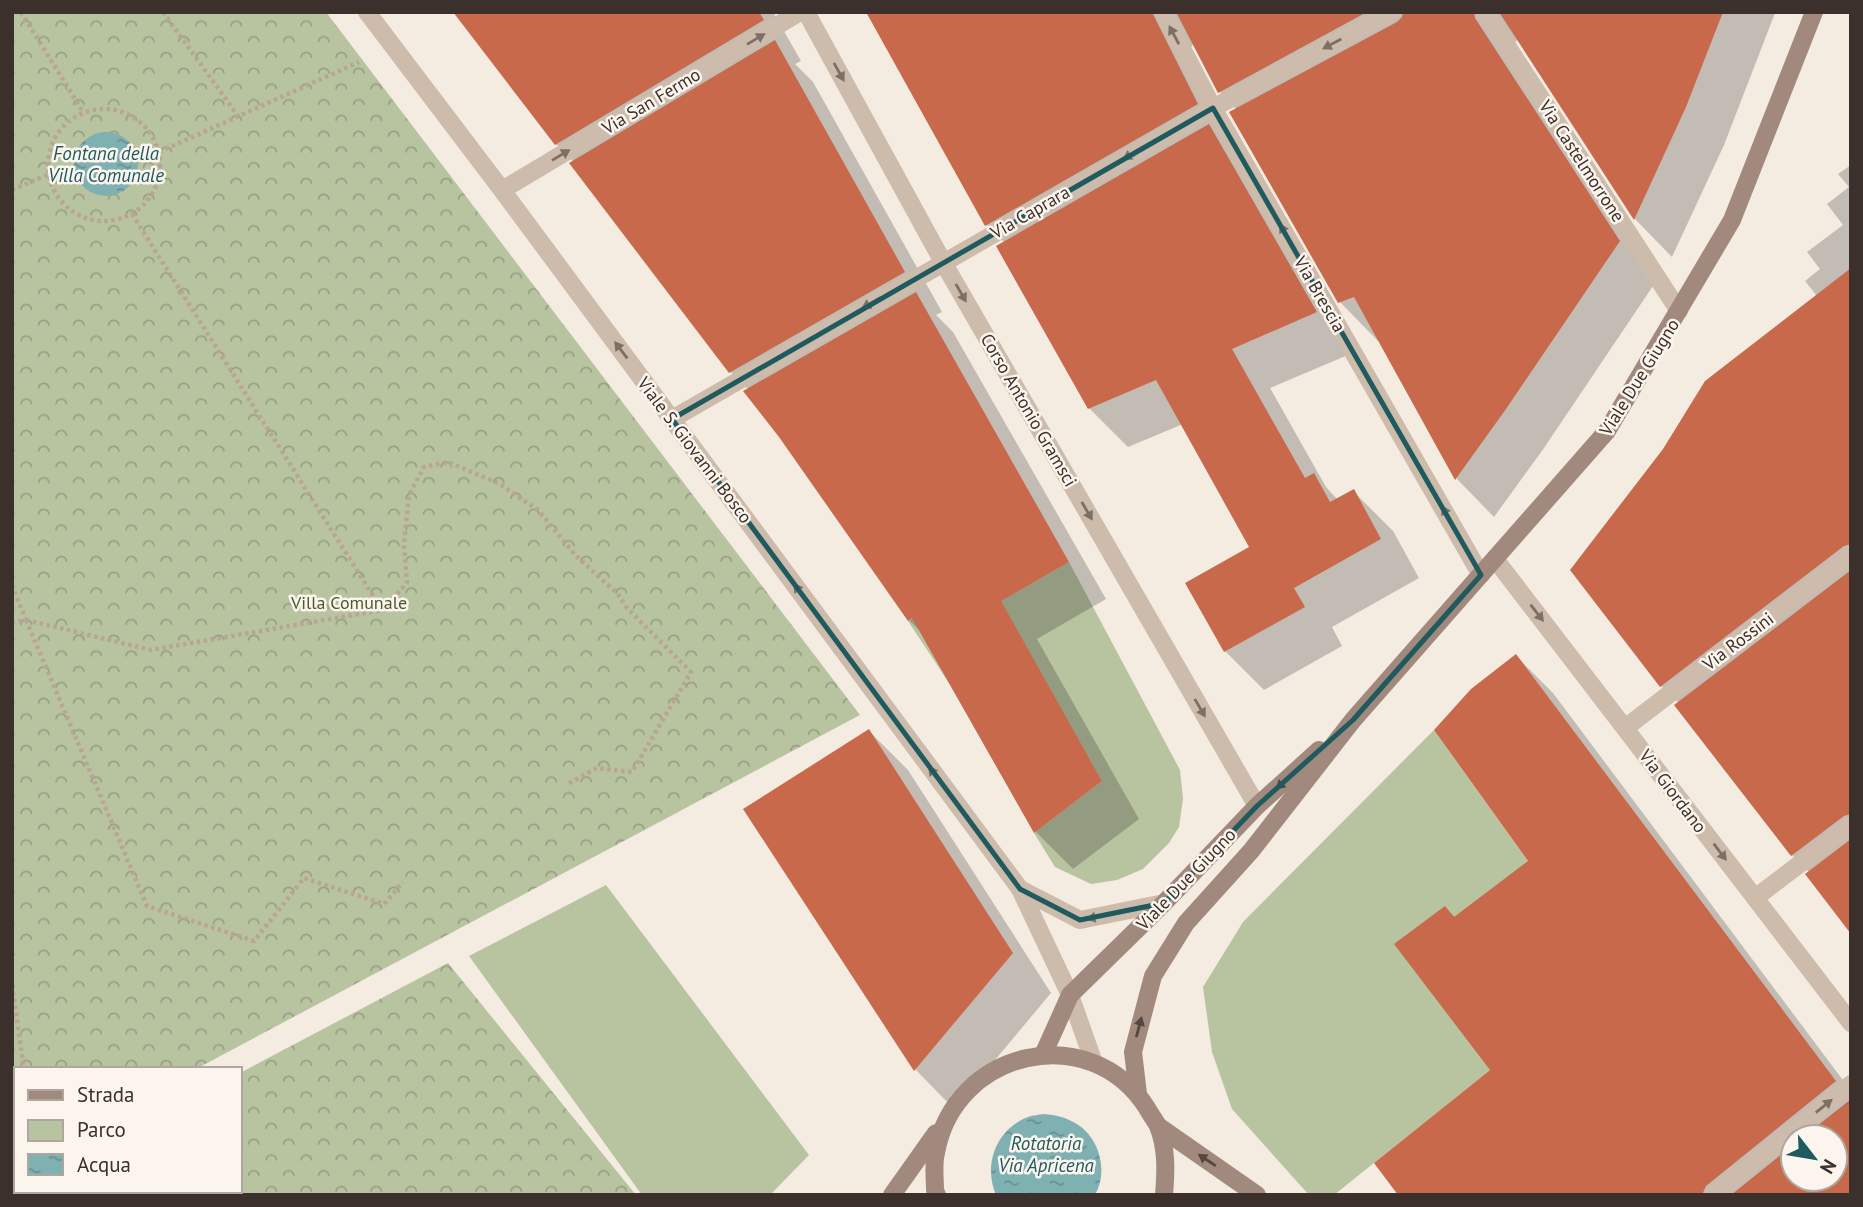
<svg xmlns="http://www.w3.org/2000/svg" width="1863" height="1207" font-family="'PT Sans',sans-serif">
<defs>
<pattern id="forest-crowns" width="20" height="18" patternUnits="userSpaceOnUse" patternTransform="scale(1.75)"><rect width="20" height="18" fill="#b8c4a0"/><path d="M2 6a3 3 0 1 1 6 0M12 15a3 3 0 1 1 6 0" fill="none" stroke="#97a083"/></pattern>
<pattern id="water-ripples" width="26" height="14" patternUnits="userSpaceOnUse" patternTransform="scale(1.75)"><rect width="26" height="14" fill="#7fb0b2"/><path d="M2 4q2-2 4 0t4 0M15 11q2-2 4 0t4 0" fill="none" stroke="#699091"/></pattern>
</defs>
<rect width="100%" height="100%" fill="#f4ebe1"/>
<!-- green -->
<g fill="#b8c4a0">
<path d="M 1069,562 L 1180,770 L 1183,799 L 1179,827 L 1169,843 L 1143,869 L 1117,880 L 1091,884 L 1055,867 L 1034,833 L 1102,781 L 1021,638 L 949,683 L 908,621 L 1000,567 L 1015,593 Z"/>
<path d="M 1434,730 L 1527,860 L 1611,973 L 1334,1195 L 1309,1195 L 1232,1109 L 1212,1052 L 1203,987 L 1243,922 Z"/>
<path d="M 606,885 L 809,1155 L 770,1195 L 642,1195 L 469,956 Z"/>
</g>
<!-- forest -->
<g fill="url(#forest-crowns)">
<path d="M 12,12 L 326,12 L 860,715 L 196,1069 L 16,1069 L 16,1132 L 12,1133 Z"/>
<path d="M 448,963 L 636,1195 L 56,1195 L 55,1191 L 240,1191 L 240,1073 Z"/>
</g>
<!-- water -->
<g fill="url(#water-ripples)">
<circle cx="106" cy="164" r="32"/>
<path d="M 1044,1114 C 1056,1115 1065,1117 1075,1123 C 1099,1136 1109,1171 1095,1195 L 996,1195 C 983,1165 996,1129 1028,1117 C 1033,1115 1039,1115 1044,1114 Z"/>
</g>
<!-- shadow -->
<g fill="#0003" fill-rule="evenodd">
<path d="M 455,12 L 773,12 L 801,61 L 795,64 L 813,82 L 942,312 L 936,315 L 953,332 L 1106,599 L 1037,639 L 1139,819 L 1073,869 L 1036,832 L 924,635 L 909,620 L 749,390 L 731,372 L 574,162 L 556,144 Z"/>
<path d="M 868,12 L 1774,12 L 1775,13 L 1724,145 L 1672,257 L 1635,219 L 1518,39 L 1513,45 L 1657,280 L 1544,448 L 1494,517 L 1457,479 L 1380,340 L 1378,341 L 1340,302 L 1237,110 L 1219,91 L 1194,43 L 1189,50 L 1355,352 L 1270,388 L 1326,487 L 1338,500 L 1354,492 L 1393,531 L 1419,578 L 1332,627 L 1342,646 L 1264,690 L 1225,651 L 1252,548 L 1183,424 L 1128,447 L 1089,408 L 1005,243 L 987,225 Z"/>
<path d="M 1851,165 L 1851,931 L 1810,873 L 1792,855 L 1676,705 L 1679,703 L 1661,686 L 1665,450 L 1817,296 L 1805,281 L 1820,269 L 1807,252 L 1843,225 L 1827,204 L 1849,187 L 1838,174 Z"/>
<path d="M 1516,656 L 1553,693 L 1851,1091 L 1851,1195 L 1401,1195 L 1492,1070 L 1445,908 L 1456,918 L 1530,861 ZM 1793,1137 L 1835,1137 L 1835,1179 L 1793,1179 Z"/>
<path d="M 869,731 L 908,770 L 1051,993 L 954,1109 L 916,1070 L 746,809 Z"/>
</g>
<!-- building -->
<g fill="#c8694b">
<path d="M 453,12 L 759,12 L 764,20 L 555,145 Z"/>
<path d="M 866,12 L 1152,12 L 1198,104 L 985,226 Z"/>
<path d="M 1176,12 L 1367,12 L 1218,93 Z"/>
<path d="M 1403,12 L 1474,12 L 1475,18 L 1620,241 L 1506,409 L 1455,480 L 1354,297 L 1338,303 L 1229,112 L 1397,22 L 1402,17 Z"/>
<path d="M 1499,12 L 1723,12 L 1686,107 L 1634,220 Z"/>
<path d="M 775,40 L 905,272 L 729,373 L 569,163 Z"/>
<path d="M 1209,124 L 1317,312 L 1232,349 L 1305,478 L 1314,473 L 1330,502 L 1354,489 L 1381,539 L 1294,588 L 1305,607 L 1224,652 L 1185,583 L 1249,547 L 1156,380 L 1088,409 L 996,246 Z"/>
<path d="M 1851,268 L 1851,544 L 1844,546 L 1660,687 L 1570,570 L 1663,449 L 1705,381 Z"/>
<path d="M 916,292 L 1069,562 L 1001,601 L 1102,781 L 1034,833 L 912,618 L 908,621 L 779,437 L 743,391 Z"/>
<path d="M 1851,570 L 1851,814 L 1844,816 L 1791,856 L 1674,705 Z"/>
<path d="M 1516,654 L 1836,1081 L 1706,1186 L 1702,1195 L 1398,1195 L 1374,1163 L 1490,1070 L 1394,944 L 1445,906 L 1454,917 L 1528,861 L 1434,730 L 1471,689 Z"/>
<path d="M 869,729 L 1013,953 L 914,1071 L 743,809 Z"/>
<path d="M 1851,839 L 1851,934 L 1805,874 Z"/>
<path d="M 1850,1100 L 1851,1195 L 1731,1195 L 1793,1145 L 1793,1179 L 1835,1179 L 1835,1137 L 1803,1137 Z"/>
</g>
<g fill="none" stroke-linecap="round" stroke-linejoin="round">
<!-- path -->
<g stroke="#b9a596" stroke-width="4.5" stroke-dasharray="3.5 3.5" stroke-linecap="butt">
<path d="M 21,12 L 83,112"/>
<path d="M 163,12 L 238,116"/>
<circle cx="104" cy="165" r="56"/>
<path d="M 159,152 L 359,62"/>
<path d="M 12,190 L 49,174"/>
<path d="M 132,214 L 382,610"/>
<path d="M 12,585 L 26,620 L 12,623"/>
<path d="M 26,620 L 151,650 L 382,610 L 407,583 L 404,545 L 409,495 L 424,467 L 448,462 L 498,483 L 538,510 L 576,556 L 617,593 L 627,608 L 691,672 L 632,772 L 597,768 L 566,785"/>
<path d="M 26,620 L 147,906 L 254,941 L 304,878 L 384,904 L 403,882"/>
<path d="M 12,985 L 24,1069"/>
</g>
<!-- minor -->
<g stroke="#cdbbac" stroke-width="18">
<path d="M 1163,12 L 1213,108 L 1481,575"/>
<path d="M 1485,12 L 1679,311"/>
<path d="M 502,190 L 800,12"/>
<path d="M 672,419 L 1213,108 L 1392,12"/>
<path d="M 1495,559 L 1851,1023"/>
<path d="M 1625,728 L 1851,555"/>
<path d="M 1020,889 L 1070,995 L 1094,1063"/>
<path d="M 1755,898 L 1851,825"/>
<path d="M 1713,1195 L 1851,1084"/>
</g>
<!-- tertiary -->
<g stroke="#cdbbac" stroke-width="18">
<path d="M 367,12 L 502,190 L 1020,889 L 1080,920 L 1164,903"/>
<path d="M 806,12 L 943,262 L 1257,806"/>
</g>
<!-- secondary -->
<g stroke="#a18a7d" stroke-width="18">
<path d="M 1043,1055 L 1070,995 L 1164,903 L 1257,806 L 1319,750"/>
<path d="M 1138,1094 L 1133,1052 L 1153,976 L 1186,923 L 1251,851 L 1353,720 L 1607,431 L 1732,220 L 1814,12"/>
<path d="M 1158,1126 L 1257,1195"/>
<path d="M 892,1195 L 936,1133"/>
<path d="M 937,1195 L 935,1190 C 935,1178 933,1164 936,1153 C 954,1050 1090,1018 1147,1108 C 1150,1114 1155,1120 1158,1126 C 1167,1149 1166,1171 1164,1195"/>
</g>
</g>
<!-- one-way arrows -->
<defs><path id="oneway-solid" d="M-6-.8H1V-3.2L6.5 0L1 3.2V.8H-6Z" transform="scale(1.75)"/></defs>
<g fill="#7d6f65">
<use href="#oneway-solid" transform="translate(1174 35) rotate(-118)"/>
<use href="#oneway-solid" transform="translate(756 39) rotate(-31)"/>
<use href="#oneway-solid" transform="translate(1332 44) rotate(152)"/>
<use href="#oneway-solid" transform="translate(839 72) rotate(61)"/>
<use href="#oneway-solid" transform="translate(1132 154) rotate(150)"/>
<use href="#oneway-solid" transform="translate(561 155) rotate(-31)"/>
<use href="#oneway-solid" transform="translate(1285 233) rotate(-120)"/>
<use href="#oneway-solid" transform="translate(961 293) rotate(60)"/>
<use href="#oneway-solid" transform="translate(871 303) rotate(150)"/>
<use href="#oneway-solid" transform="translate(621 350) rotate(-127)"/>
<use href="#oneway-solid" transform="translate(1087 511) rotate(60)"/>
<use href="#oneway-solid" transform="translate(1447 515) rotate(-120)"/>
<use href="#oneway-solid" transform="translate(800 592) rotate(-127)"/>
<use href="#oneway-solid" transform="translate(1537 613) rotate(52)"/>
<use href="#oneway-solid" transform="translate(1200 708) rotate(60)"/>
<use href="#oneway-solid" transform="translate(935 775) rotate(-127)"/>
<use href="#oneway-solid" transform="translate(1720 852) rotate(53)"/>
<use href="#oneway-solid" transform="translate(1097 917) rotate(169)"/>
<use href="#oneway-solid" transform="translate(1824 1106) rotate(-39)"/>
</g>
<g fill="#544640">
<use href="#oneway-solid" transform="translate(1284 782) rotate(138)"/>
<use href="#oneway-solid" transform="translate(1139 1027) rotate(-75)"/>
<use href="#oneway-solid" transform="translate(1207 1160) rotate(-146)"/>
</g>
<!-- marked area -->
<path fill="none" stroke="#1f5a5e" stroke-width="5" stroke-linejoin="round" d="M 1213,108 L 1481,575 L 1353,720 L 1257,806 L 1164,903 L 1080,920 L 1020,889 L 672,419 Z"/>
<g text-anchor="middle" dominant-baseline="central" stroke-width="5" stroke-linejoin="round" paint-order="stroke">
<!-- street labels -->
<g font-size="18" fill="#3b302b" stroke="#fbf5ee">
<text transform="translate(651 101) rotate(-31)">Via San Fermo</text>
<text transform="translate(1582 161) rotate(57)">Via Castelmorrone</text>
<text transform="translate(1030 212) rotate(-30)">Via Caprara</text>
<text transform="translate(1320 294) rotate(60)">Via Brescia</text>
<text transform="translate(1639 377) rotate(-58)">Viale Due Giugno</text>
<text transform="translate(1029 410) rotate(60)">Corso Antonio Gramsci</text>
<text transform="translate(695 450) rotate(53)">Viale S. Giovanni Bosco</text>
<text transform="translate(1738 641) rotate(-37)">Via Rossini</text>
<text transform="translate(1673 791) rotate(53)">Via Giordano</text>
<text transform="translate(1186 879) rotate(-46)">Viale Due Giugno</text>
</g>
<!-- park labels -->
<g font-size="18" fill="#4a5a2e" stroke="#fbf5ee">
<text x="349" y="602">Villa Comunale</text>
</g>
<!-- water labels -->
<g font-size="19" font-style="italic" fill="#1f5a5e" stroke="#fbf5ee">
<text x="106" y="153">Fontana della<tspan x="106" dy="22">Villa Comunale</tspan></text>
<text x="1046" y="1143">Rotatoria<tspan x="1046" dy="22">Via Apricena</tspan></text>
</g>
</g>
<!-- border -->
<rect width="1863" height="1207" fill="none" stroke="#3b302b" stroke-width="28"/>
<!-- legend -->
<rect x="14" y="1067" width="228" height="126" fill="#fbf5ee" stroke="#aea6a0" stroke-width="2"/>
<rect x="28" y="1090" width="35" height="10" fill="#a18a7d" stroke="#aea6a0" stroke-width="2"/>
<text x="77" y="1102" font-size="21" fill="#3b302b">Strada</text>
<rect x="28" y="1120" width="35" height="21" fill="#b8c4a0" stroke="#aea6a0" stroke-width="2"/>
<text x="77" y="1137" font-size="21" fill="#3b302b">Parco</text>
<rect x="28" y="1154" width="35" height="21" fill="url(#water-ripples)" stroke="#aea6a0" stroke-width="2"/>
<text x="77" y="1172" font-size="21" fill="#3b302b">Acqua</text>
<!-- north arrow -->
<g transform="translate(1814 1158) rotate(121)"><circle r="33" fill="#fbf5ee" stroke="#aea6a0" stroke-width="2"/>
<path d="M0-5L12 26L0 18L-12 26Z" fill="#1f5a5e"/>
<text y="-10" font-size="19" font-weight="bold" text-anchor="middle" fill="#3b302b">N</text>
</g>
</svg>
